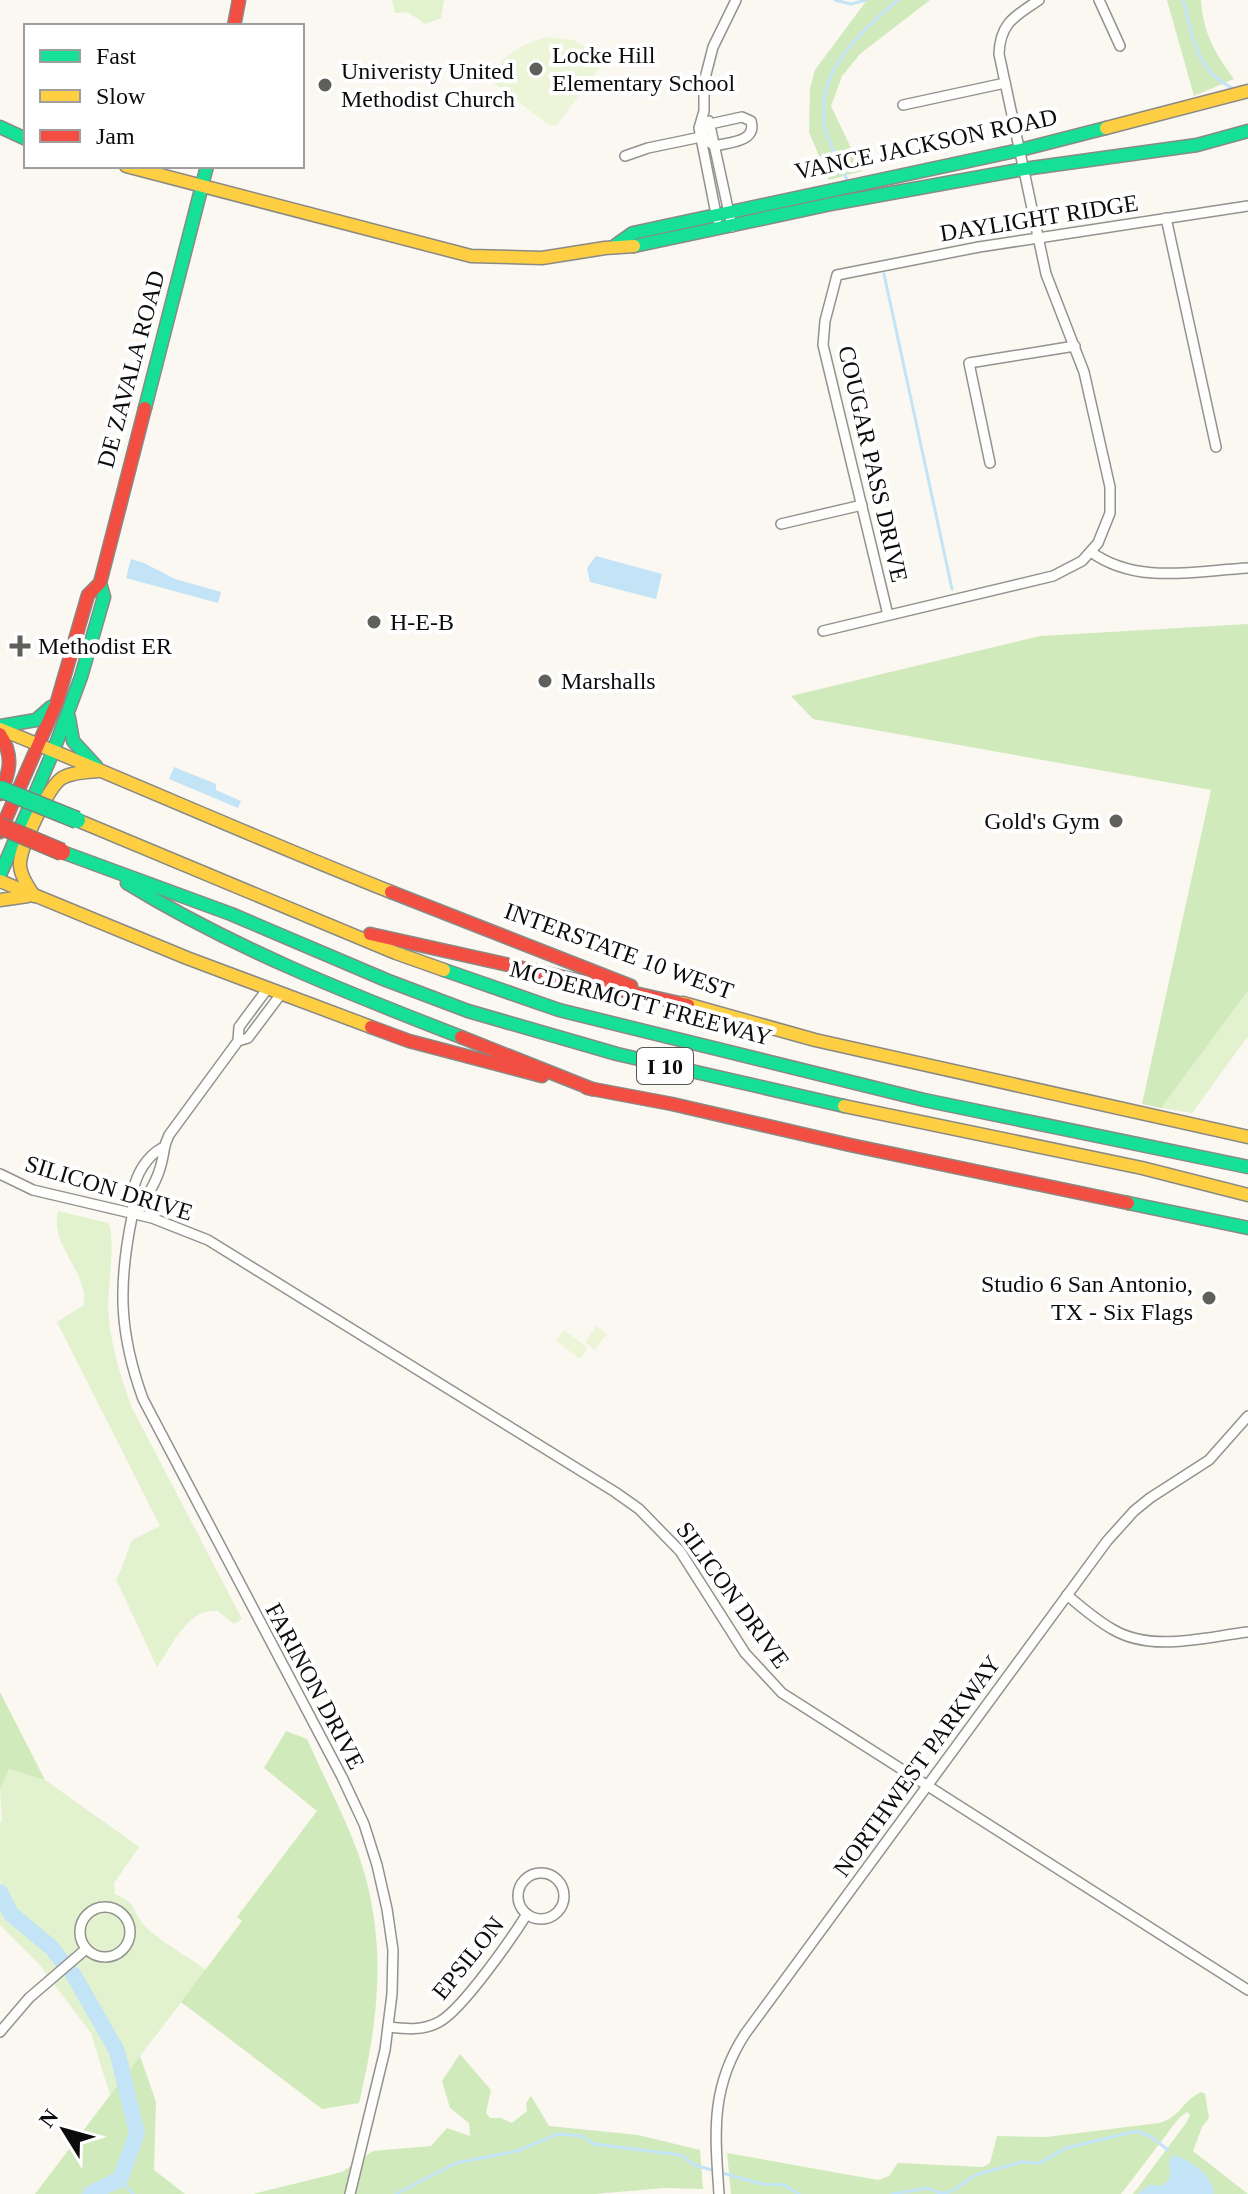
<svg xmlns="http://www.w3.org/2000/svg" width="1248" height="2194" font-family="'Times New Roman',serif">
<rect width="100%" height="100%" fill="#faf8f0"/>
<!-- green -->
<g fill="#e2f1ce">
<path d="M 392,0 L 444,0 L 441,18 L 425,24 L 408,12 L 395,13 Z"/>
<path d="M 1248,991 L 1248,1036 L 1192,1113 L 1161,1108 Z"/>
<path d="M 58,1211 L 108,1223 C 116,1237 108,1289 108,1309 C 110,1342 120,1375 131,1406 L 242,1619 L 234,1624 L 218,1611 C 188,1607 172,1646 157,1667 L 116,1579 L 121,1570 L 132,1540 L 160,1526 L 57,1322 L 84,1305 C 88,1271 49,1245 58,1211 Z"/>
<path d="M 9,1768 L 45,1780 L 139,1847 L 114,1883 L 115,1894 C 139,1904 131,1911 144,1925 C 157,1940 189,1957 206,1970 L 110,2095 L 91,2033 L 38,1963 L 0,1925 L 0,1899 L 5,1895 L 0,1881 L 0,1822 L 2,1820 L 0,1789 Z"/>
</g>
<!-- forest -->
<g fill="#d1eabb">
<path d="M 867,0 L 930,0 L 860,54 L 842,76 L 831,106 L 862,171 L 829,180 L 809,132 L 810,89 L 815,70 Z"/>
<path d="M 1167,0 L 1201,0 C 1203,33 1215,53 1234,79 L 1194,96 Z"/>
<path d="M 1248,624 L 1248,991 L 1161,1108 L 1142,1104 L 1211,790 L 813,719 L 791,696 L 1040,636 Z"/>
<path d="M 0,1692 L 45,1780 L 9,1769 L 0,1789 Z"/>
<path d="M 286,1731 L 307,1739 C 324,1778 345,1816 359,1856 C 388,1940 379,2019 359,2103 L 322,2109 L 181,2002 L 242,1921 L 237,1917 L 317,1811 L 264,1768 Z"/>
<path d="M 460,2054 L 491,2090 L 486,2113 L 490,2118 L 501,2118 L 512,2123 L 527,2111 L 526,2103 L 531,2096 L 549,2126 L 638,2135 L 700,2150 L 703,2189 L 665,2188 L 594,2194 L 253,2194 L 342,2172 L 373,2151 L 431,2146 L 447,2128 L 470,2136 L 469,2123 L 450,2108 L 442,2081 Z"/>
<path d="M 140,2056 L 156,2102 L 154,2170 L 185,2194 L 35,2194 Z"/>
<path d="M 1201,2092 L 1205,2094 L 1209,2118 L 1202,2127 L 1193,2151 L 1248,2194 L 1133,2194 L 1186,2123 L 1190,2115 L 1187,2112 L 1179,2118 L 1121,2194 L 731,2194 L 727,2153 L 878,2180 L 889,2176 L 898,2163 L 983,2167 L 990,2163 L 997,2136 L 1046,2137 L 1159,2123 C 1183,2116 1180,2102 1201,2092 Z"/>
</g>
<!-- pitch -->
<g fill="#ecf5d8">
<path d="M 547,37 L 574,40 L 605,60 L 557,125 L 550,126 L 487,78 C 504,56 519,44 547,37 Z"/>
<path d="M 596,1326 L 607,1334 L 595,1350 L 585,1342 Z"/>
<path d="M 564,1330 L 588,1348 L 580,1359 L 556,1341 Z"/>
</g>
<!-- water -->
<g fill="#c3e3f7">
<path d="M 596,556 L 662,574 L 656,599 L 590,582 L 587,568 Z"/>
<path d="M 131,559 L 144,563 L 175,579 L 221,592 L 218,603 L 126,578 Z"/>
<path d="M 174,767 L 216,784 L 216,790 L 241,801 L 238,808 L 169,779 Z"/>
<path d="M 1174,2155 C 1193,2162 1212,2174 1214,2194 L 1138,2194 L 1149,2185 L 1161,2186 C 1173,2179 1170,2172 1169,2160 Z"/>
</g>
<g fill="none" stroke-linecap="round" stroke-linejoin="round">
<!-- stream -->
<g stroke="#c3e3f7" stroke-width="3">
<path d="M 835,0 L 851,4 L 866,0"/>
<path d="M 1183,0 C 1193,36 1195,70 1232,88"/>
<path d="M 847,180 C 840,164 829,145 825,128 C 814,71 860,33 898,0"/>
<path d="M 884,274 L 952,589"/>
<path d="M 120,2179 L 133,2194"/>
<path d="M 396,2194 L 456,2163 L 517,2151 L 558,2134 L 582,2136 L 594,2144 L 681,2155 L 694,2165 L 762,2184 L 784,2185 L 799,2194"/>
<path d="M 892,2194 L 928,2188 L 939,2193 L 950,2192 L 976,2175 L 1021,2162 L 1040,2163 L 1066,2148 L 1137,2131 L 1150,2136 L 1168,2150"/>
</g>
<!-- river -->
<g stroke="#c3e3f7" stroke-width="16">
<path d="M 0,1892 L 11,1914 L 52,1948 L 61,1960"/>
<path d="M 73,1974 L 117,2051 L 137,2133 L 120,2179 L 90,2194"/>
</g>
<!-- street casing -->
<g stroke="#93928f" stroke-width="12">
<g id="street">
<path d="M 1099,0 L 1120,46"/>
<path d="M 903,105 L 1005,83"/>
<path d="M 709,121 L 732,227"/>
<path d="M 625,156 L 648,148 L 701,137 L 710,124 L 742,117 L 751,121 C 757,142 730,142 715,146 L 701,137"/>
<path d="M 1166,218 L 1216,447"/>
<path d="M 717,219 L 699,128 L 704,111 L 704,82 L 713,47 L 736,0"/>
<path d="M 990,463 L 969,363 L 1075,346"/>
<path d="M 781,524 L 862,505"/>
<path d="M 1091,552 C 1137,585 1194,571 1248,568"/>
<path d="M 888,615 L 823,345 L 825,321 L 837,275 L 979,247 L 1248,206"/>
<path d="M 823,631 L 1053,576 L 1082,561 L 1098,543 L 1110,513 L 1110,487 L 1084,372 L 1046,274 L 999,54 C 1000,23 1015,16 1039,0"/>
<path d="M 238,1041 L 248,1038 L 281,994"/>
<path d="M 162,1148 C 147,1156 136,1174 133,1192 C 131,1200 134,1209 132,1217 C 118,1285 119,1333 143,1399 L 342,1777 L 364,1824 L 377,1865 L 387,1909 L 393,1950 L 392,1994 L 385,2050 L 350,2194"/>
<path d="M 0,1174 L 33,1190 L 152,1218 L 208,1240 L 615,1492 L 639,1509 L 680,1551 L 745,1653 L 782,1693 L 1248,1990"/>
<path d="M 133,1214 C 146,1200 158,1180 162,1161 C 165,1149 163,1147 169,1135 L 238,1041 L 239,1027 L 268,988"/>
<path d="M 1067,1595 C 1081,1607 1096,1620 1112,1629 C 1152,1653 1205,1637 1248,1632"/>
<circle cx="541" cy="1896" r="23"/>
<circle cx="105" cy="1932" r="25"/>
<path d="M 389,2027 C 406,2029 423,2031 439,2022 C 462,2010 512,1938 527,1914"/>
<path d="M 0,2032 L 29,1998 L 86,1949"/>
<path d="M 719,2194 C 715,2133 710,2088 745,2034 L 1107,1541 L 1134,1511 L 1150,1498 L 1209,1460 L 1248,1416"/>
</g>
</g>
<!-- fast casing -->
<g stroke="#8a8985" stroke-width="15">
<g id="fast">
<path d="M 0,127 L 26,139"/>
<path d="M 616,245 L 633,233 L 1020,150 L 1106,128"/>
<path d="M 634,246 L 836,203 L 1024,169 L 1197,145 L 1248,131"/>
<path d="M 145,408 L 207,166"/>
<path d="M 69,718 L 73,741 L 96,766"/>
<path d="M 0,726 L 36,720 L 51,707"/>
<path d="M 62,852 L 231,914 L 386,980 L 468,1011 L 617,1054 L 844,1106"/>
<path d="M 0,875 L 53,752 L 81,677 L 104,597 L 100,583"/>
<path d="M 127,883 C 233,948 345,992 461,1037"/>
<path d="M 444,970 L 559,1010 L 924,1100 L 1248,1167"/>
<path d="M 1128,1203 L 1248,1228"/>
</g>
</g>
<!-- slow casing -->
<g stroke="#8a8985" stroke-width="15">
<g id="slow">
<path d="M 1106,128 L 1248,91"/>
<path d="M 126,166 L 471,256 L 542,258 L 605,248 L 634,246"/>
<path d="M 0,729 C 131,782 260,840 391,892"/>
<path d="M 77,820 L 396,953 L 444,970"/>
<path d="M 0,881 L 187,958 L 371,1027"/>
<path d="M 34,896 C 28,886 19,874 20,862 C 22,845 48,787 62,778 C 72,772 86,772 98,771"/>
<path d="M 0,900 L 28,896"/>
<path d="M 683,1003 L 815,1040 L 1248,1137"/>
<path d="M 844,1106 L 1142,1168 L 1248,1195"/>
</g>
</g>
<!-- jam casing -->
<g stroke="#8a8985" stroke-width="15">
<g id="jam">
<path d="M 234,26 L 239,0"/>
<path d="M 0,734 C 14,756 10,772 0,794"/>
<path d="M 0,832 L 57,702 L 88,595 L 100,583 L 145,408"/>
<path d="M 391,892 L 631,986"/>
<path d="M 370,934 L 688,1005"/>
<path d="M 371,1027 L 409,1041 L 542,1076"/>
<path d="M 461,1037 L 592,1089"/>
<path d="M 587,1088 L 672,1104 L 850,1145 L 1128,1203"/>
</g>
</g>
<!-- street -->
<use href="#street" stroke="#fefefd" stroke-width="9"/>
<!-- fast -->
<use href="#fast" stroke="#16e098" stroke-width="12"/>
<!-- slow -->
<use href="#slow" stroke="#ffcf43" stroke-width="12"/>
<!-- jam -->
<use href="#jam" stroke="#f24e42" stroke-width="12"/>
<!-- fast-bridge casing -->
<g stroke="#80807c" stroke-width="19" stroke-linecap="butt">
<path id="fast-bridge" d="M 0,789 L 77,820"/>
</g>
<!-- jam-bridge casing -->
<g stroke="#80807c" stroke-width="19" stroke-linecap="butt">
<path id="jam-bridge" d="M 0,826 L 62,852"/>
</g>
<!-- fast-bridge -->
<use href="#fast-bridge" stroke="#16e098" stroke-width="16"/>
<!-- jam-bridge -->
<use href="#jam-bridge" stroke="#f24e42" stroke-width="16"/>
</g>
<!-- markers -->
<g fill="#5f5f5c" stroke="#fff" stroke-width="3">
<circle cx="536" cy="69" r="8"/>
<circle cx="325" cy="85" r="8"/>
<circle cx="374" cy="622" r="8"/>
<path d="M16 634h8v8h8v8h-8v8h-8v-8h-8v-8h8z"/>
<circle cx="545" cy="681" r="8"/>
<circle cx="1116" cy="821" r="8"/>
<circle cx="1209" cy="1298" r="8"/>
</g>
<g text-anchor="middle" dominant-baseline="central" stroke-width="8" stroke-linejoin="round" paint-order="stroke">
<!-- shield labels -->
<rect fill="#fff" stroke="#555" stroke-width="2" x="637" y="1048" width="56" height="36" rx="6"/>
<g font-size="22" font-weight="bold" fill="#0c0c0c">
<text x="665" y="1066">I 10</text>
</g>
<!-- poi labels -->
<g font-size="24" fill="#0c0c0c" stroke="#fff" text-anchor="start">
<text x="552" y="55">Locke Hill<tspan x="552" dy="28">Elementary School</tspan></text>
<text x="341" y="71">Univeristy United<tspan x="341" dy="28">Methodist Church</tspan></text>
<text x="390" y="622">H-E-B</text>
<text x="38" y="646">Methodist ER</text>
<text x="561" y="681">Marshalls</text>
<text x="1100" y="821" text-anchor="end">Gold's Gym</text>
<text x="1193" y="1284" text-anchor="end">Studio 6 San Antonio,<tspan x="1193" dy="28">TX - Six Flags</tspan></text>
</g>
<!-- street labels -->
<g font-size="24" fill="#0c0c0c" stroke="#fff">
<text transform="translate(926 144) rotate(-12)">VANCE JACKSON ROAD</text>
<text transform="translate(1039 218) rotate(-9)">DAYLIGHT RIDGE</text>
<text transform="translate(131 369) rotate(-75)">DE ZAVALA ROAD</text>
<text transform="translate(873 464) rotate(77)">COUGAR PASS DRIVE</text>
<text transform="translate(619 951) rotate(20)">INTERSTATE 10 WEST</text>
<text transform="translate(641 1003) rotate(15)">MCDERMOTT FREEWAY</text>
<text transform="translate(109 1188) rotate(17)">SILICON DRIVE</text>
<text transform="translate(733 1595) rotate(54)">SILICON DRIVE</text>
<text transform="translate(315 1686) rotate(62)">FARINON DRIVE</text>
<text transform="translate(917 1766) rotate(-54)">NORTHWEST PARKWAY</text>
<text transform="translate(468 1958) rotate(-51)">EPSILON</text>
</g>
</g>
<!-- legend -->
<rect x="24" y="24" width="280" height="144" fill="#ffffff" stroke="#9e9e9e" stroke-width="2"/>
<rect x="40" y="50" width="40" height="12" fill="#16e098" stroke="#9e9e9e" stroke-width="2"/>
<text x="96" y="64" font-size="24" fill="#0c0c0c">Fast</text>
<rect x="40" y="90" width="40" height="12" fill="#ffcf43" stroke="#9e9e9e" stroke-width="2"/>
<text x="96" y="104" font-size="24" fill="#0c0c0c">Slow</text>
<rect x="40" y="130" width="40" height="12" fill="#f24e42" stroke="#9e9e9e" stroke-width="2"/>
<text x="96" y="144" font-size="24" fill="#0c0c0c">Jam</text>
<!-- north arrow -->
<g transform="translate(64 2130) rotate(307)" stroke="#ffffff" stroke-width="6" paint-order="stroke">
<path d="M0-6L14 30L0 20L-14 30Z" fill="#0c0c0c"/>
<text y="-12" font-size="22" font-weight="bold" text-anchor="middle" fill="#0c0c0c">N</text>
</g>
</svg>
